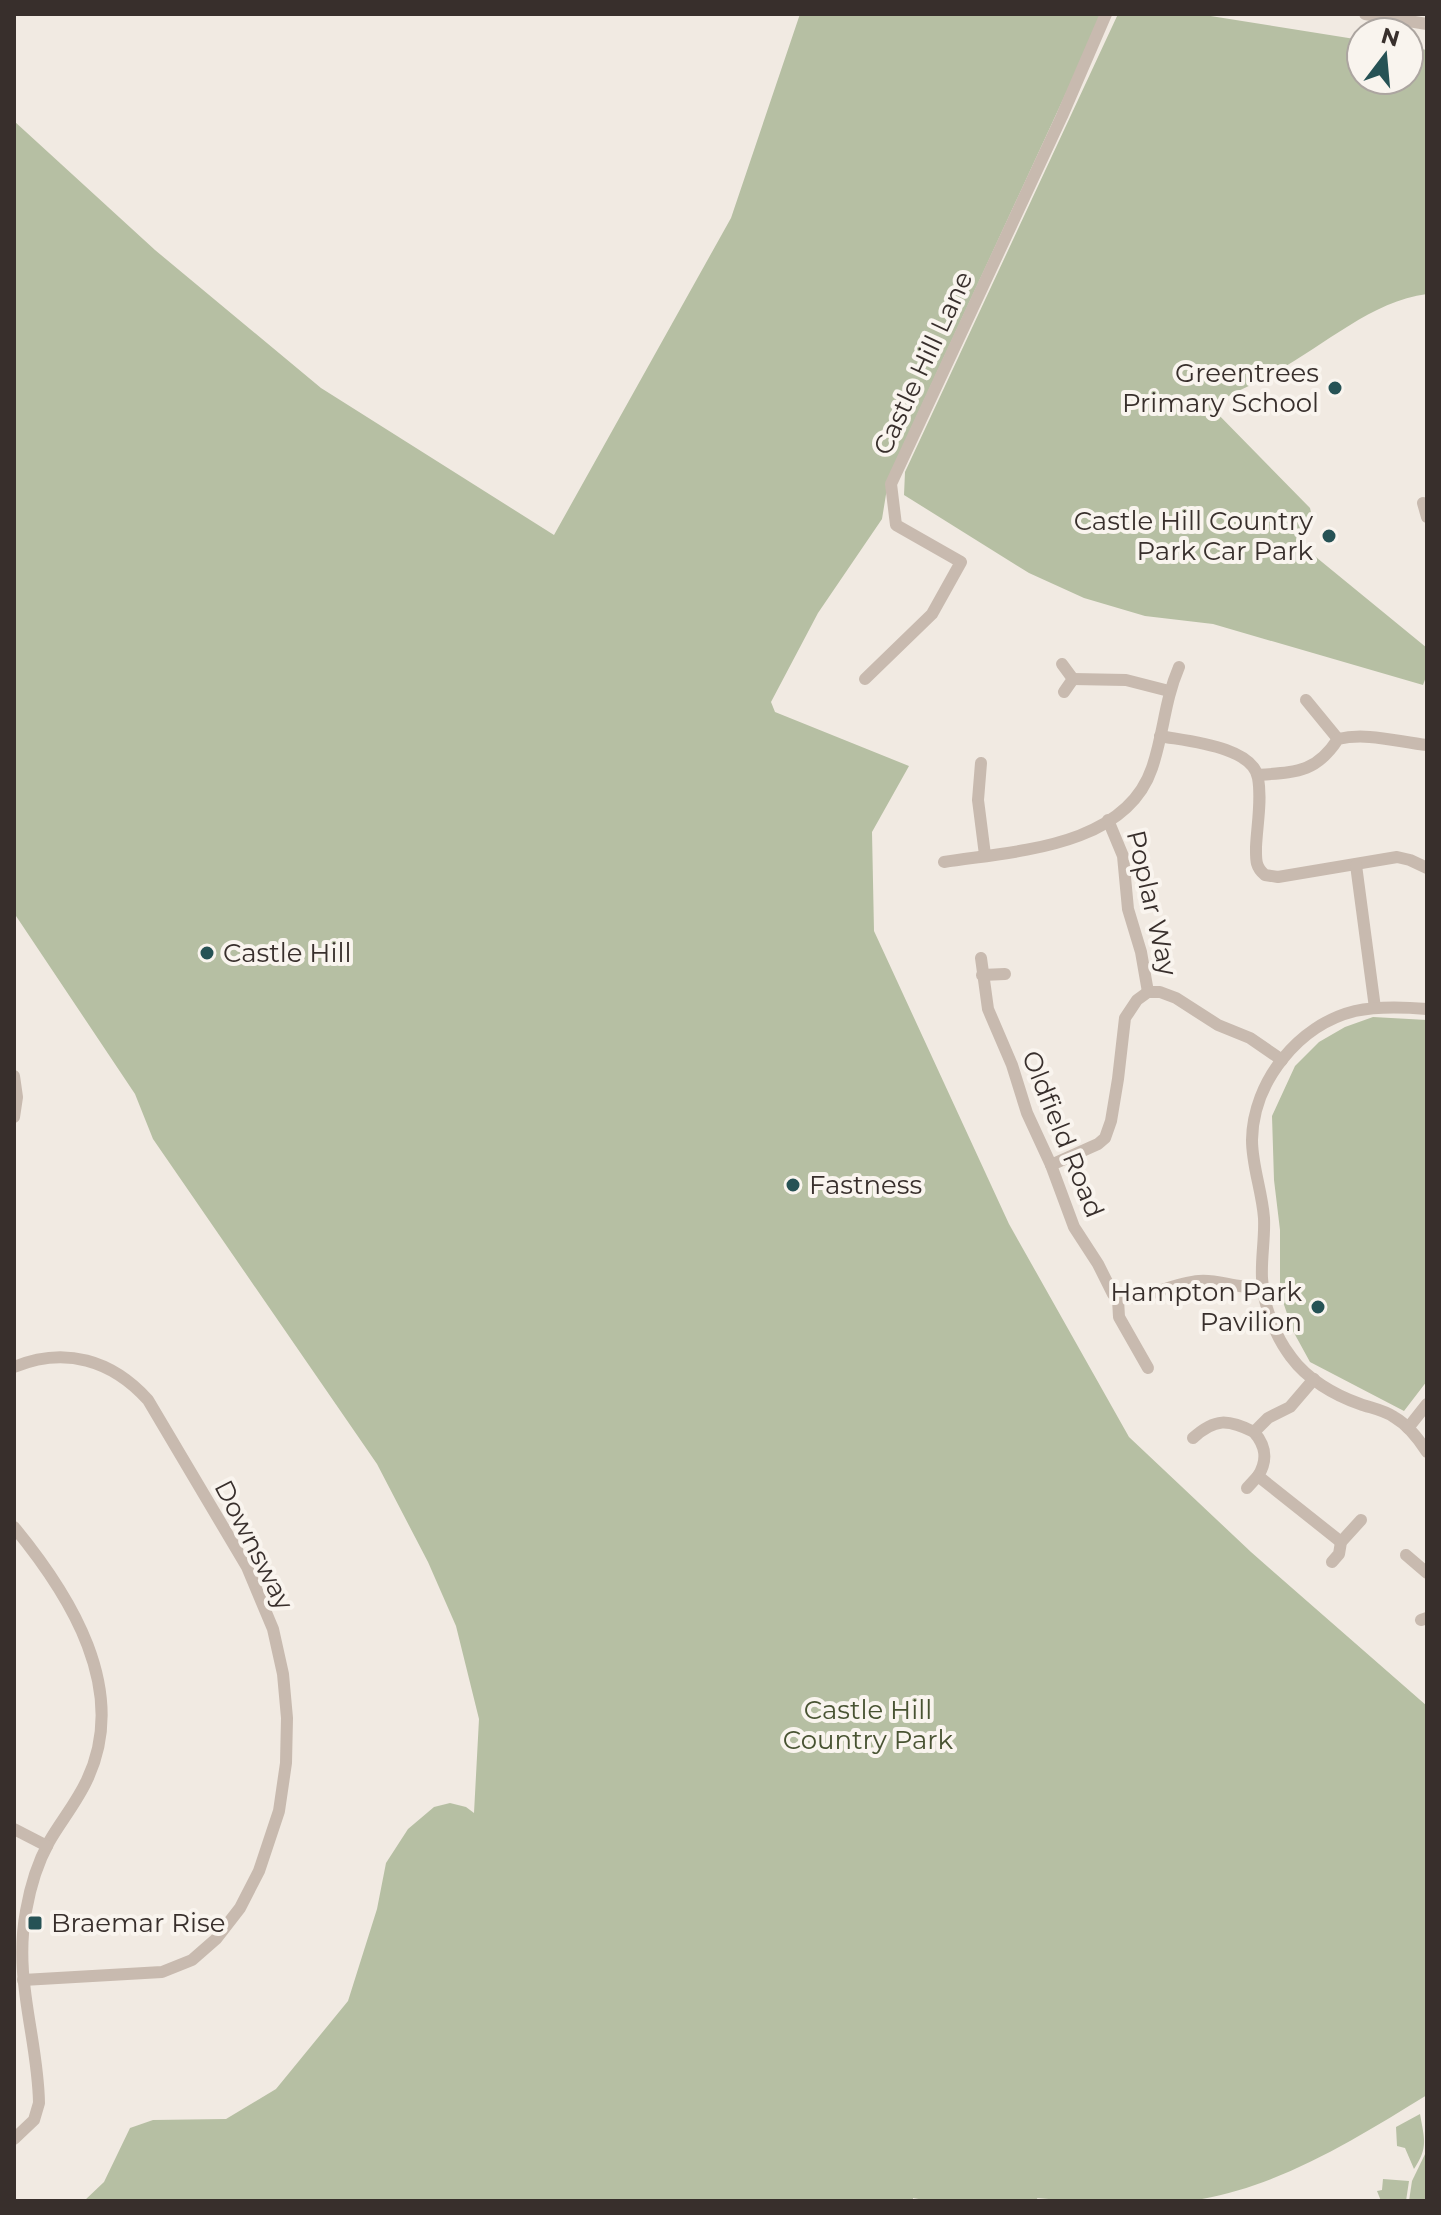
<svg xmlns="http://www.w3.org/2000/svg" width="1441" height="2215" font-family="Montserrat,sans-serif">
<rect width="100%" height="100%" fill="#f1eae2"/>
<!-- green -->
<g fill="#b6bfa3">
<path d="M 800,14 L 1100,14 L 1096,28 L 889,476 L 882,519 L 818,613 L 771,702 L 775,712 L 909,766 L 872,832 L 874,931 L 1009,1224 L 1129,1437 L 1251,1552 L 1427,1706 L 1427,2095 C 1357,2138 1284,2184 1202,2199 C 1182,2203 1161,2201 1141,2201 C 1106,2201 1072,2202 1037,2198 L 1038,2201 L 930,2201 L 913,2198 L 913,2201 L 84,2201 L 104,2182 L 130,2128 L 153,2120 L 226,2119 L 276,2089 L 348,2001 L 377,1909 L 386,1863 L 408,1829 L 434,1807 L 450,1803 L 466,1807 L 474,1813 L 479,1719 L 456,1626 L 428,1562 L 377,1464 L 153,1139 L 135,1094 L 14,913 L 14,121 L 155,250 L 321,388 L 554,535 L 731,218 Z"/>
<path d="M 1118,14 L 1198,14 L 1361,40 L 1361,80 L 1409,80 L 1409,47 L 1427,50 L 1427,294 C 1372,301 1325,345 1277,371 C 1255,384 1232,393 1210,406 L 1310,508 L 1313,521 L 1298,539 L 1300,544 L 1427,648 L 1427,674 L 1423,685 L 1213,624 L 1145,616 L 1084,598 L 1029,573 L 904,495 L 905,472 Z"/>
<path d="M 1373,1017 L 1427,1020 L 1427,1381 L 1404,1411 L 1310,1362 L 1293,1331 L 1280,1293 L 1280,1230 L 1274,1180 L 1272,1116 L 1295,1066 L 1319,1042 L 1345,1027 Z"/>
<path d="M 1420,2114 C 1424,2138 1429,2147 1414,2169 L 1405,2148 L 1397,2146 L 1396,2127 Z"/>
<path d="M 1427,2150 L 1427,2201 L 1409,2201 L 1412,2181 Z"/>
<path d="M 1383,2179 L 1409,2181 L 1406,2201 L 1381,2201 L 1377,2191 L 1382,2190 Z"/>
</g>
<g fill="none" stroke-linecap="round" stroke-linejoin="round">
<!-- minor -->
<g stroke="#c8baaf" stroke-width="12">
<path d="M 1365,14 L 1427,24"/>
<path d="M 1423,503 L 1427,517"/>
<path d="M 1062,664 L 1073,679 L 1064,692"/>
<path d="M 865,679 L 932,614 L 961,562 L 896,525 L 891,484 L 1062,116 L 1106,14"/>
<path d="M 1073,679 L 1126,680 L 1169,691"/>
<path d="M 1306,700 L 1338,739"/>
<path d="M 1160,736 C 1185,741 1253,746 1258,778 C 1262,800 1257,825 1256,847 C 1256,859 1255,867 1265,875 L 1278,877 L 1397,857 L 1410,860 L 1427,868"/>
<path d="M 981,763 L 978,800 L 985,855"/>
<path d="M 1258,775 C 1296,772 1316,773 1338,739 C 1367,732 1398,742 1427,745"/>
<path d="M 1108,820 L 1123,856 L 1128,909 L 1141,952 L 1148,992 L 1160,992 L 1176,998 L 1218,1025 L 1250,1038 L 1282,1060"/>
<path d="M 944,862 C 1013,851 1125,848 1152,768 C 1164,733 1164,702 1179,667"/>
<path d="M 1356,865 L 1375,1008"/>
<path d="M 981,958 L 988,1009 L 1012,1065 L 1027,1113 L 1051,1165 L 1074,1227 L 1098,1264 L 1113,1294 L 1118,1299 C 1145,1300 1172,1283 1199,1281 C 1221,1279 1236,1290 1262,1286"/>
<path d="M 982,975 L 1005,974"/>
<path d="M 1427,1009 C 1403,1007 1378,1006 1355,1011 C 1298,1025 1253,1082 1252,1140 C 1252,1166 1262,1191 1264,1218 C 1265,1238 1261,1258 1262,1278 C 1263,1305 1275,1336 1291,1357 C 1307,1379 1334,1395 1360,1404 C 1371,1408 1384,1410 1394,1417 C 1408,1425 1418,1438 1427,1452"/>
<path d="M 14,1076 L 17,1097 L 14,1117"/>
<path d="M 1051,1165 L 1098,1144 L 1105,1138 L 1111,1121 L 1118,1079 L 1125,1018 L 1137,1000 L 1148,992"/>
<path d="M 1118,1299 L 1119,1317 L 1148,1368"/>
<path d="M 14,1367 C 65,1346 112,1360 148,1400 L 247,1567 L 273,1629 L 283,1674 L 287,1718 L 286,1763 L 279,1811 L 259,1871 L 240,1908 L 216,1939 L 192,1960 L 162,1972 L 23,1980"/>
<path d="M 1408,1428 L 1427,1404"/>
<path d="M 1254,1432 C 1266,1446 1268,1460 1258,1476 L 1341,1542"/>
<path d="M 1193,1438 C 1215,1418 1228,1419 1254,1432 L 1268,1418 L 1290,1407 L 1314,1379"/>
<path d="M 1247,1488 L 1258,1476"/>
<path d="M 14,1527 C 70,1595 130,1690 87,1780 C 77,1802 61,1821 49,1842 C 38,1862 30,1888 26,1911 C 13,1979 38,2038 39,2103 L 34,2120 L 14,2139"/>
<path d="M 1406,1555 L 1427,1573"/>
<path d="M 1332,1562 L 1339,1554 L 1341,1542 L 1361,1520"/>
<path d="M 1421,1620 L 1427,1618"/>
<path d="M 14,1829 L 47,1846"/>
</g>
</g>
<!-- markers -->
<g fill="#265255" stroke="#f9f4ee" stroke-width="3">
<circle cx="1335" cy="388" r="8"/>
<circle cx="1329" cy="536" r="8"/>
<circle cx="207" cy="953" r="8"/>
<circle cx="793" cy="1185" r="8"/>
<circle cx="1318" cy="1307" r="8"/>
<rect x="27" y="1915" width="16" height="16" rx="4"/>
</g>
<g text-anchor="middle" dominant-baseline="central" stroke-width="8" stroke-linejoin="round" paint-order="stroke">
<!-- street labels -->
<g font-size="26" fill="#382f2c" stroke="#f9f4ee">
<text transform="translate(923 363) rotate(-65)">Castle Hill Lane</text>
<text transform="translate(1152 903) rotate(77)">Poplar Way</text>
<text transform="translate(1063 1134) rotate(68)">Oldfield Road</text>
<text transform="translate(254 1545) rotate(63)">Downsway</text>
</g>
<!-- poi labels -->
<g font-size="26" fill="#382f2c" stroke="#f9f4ee" text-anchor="end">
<text x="1319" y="373">Greentrees<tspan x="1319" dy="30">Primary School</tspan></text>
<text x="1313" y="521">Castle Hill Country<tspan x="1313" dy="30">Park Car Park</tspan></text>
<text x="223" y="953" text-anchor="start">Castle Hill</text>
<text x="809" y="1185" text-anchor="start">Fastness</text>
<text x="1302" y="1292">Hampton Park<tspan x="1302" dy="30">Pavilion</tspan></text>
<text x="51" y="1923" text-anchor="start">Braemar Rise</text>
</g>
<!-- park labels -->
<g font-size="26" fill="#485332" stroke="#f9f4ee">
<text x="868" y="1710">Castle Hill<tspan x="868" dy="30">Country Park</tspan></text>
</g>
</g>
<!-- border -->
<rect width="1441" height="2215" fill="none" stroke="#382f2c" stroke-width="32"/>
<!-- north arrow -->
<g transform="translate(1385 56) rotate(16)"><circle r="38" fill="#f9f4ee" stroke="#aca5a0" stroke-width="2"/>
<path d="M0-6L14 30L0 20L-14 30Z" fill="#265255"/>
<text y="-12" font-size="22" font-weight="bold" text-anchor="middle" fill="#382f2c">N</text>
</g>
</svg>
